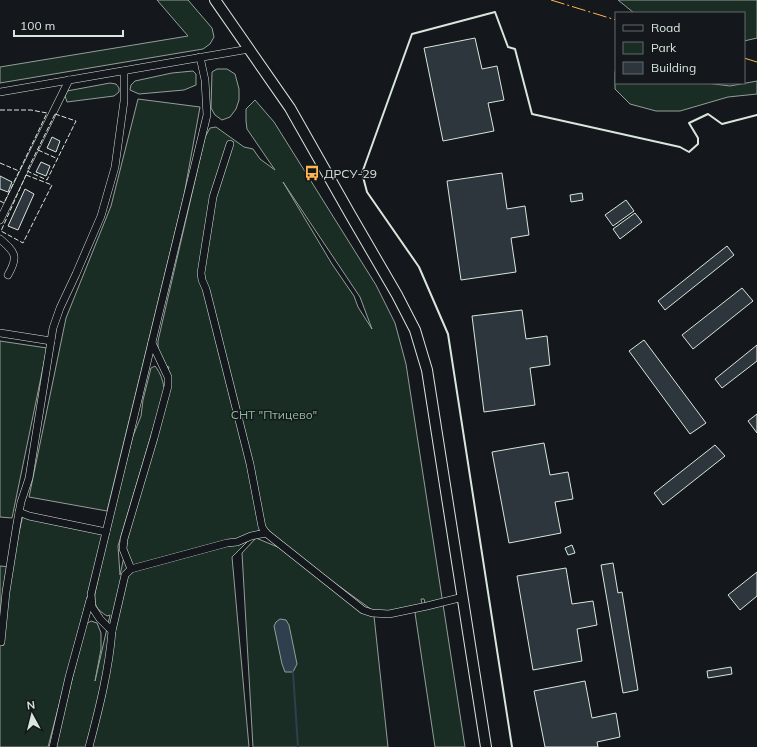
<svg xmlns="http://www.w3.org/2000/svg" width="757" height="747" font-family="Mulish,sans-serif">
<rect width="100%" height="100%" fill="#14181c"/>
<!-- green -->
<g fill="#1a2d24" stroke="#939e99" fill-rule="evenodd">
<path d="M 157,0 L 188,0 L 212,28 L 214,37 L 210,44 L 203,49 L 0,83 L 0,67 L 188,36 Z"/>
<path d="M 618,0 L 757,0 L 757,38 L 744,41 L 744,13 L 634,13 Z"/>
<path d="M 217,69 L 227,69 L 235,74 L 239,89 L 239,100 L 236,109 L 230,117 L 222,120 L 215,115 L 211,108 L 212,72 Z"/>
<path d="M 616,70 L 616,83 L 707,83 L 730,86 L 757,81 L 757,94 L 728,97 L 680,111 L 656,111 L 630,104 L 615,89 L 615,72 Z"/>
<path d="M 193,71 L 196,74 L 196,85 L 184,90 L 139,94 L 130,90 L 131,85 L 135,81 L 172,73 Z"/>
<path d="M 110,83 L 116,84 L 119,88 L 119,92 L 114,96 L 67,102 L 65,96 L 67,91 Z"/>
<path d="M 138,99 L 200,107 L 184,195 L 107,511 L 29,497 L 66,318 L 111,206 Z"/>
<path d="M 255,100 L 274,122 L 376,285 L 395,323 L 406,364 L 465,747 L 435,747 L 415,613 L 425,602 L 424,599 L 421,599 L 422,604 L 388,612 L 372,610 L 314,568 L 374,616 L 388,747 L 253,747 L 242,553 L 256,538 L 292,553 L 262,527 L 232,557 L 249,747 L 55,747 L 86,624 L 91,621 L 97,623 L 101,633 L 101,649 L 95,681 L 110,615 L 107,616 C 96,609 94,605 95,593 L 110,524 L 133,436 L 141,416 L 143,400 L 151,368 L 155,366 C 161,374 162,379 164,387 L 169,367 L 166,366 L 158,351 L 158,341 L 205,137 L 210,128 L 216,127 L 244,147 L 253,149 L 260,159 L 275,170 L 247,129 L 246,121 L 246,109 ZM 283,182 L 360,297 L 372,329 L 358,307 L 354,296 L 332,264 ZM 158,412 L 126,543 L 127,543 L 120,575 L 118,546 Z"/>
<path d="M 0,341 L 47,348 L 12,518 L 0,517 Z"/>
<path d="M 23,515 L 104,533 L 48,747 L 0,747 L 0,566 L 11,567 Z"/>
</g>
<!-- water -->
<path fill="#2f3f4d" stroke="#939e99" d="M 280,619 L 286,620 L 289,625 L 297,664 L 293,672 L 285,672 L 282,664 L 274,626 L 276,622 Z"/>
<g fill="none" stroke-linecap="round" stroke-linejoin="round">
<!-- stream -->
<path stroke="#2f3f4d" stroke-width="2" d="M 293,672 L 298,747"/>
</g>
<!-- building -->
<g fill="#2c363c" stroke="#d8e6dc">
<path d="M 475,38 L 482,69 L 497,66 L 504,100 L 488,103 L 494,131 L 443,141 L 424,48 Z"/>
<path d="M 52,137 L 60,141 L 56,152 L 47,148 Z"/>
<path d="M 41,162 L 50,166 L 46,176 L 36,172 Z"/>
<path d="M 502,173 L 507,209 L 525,206 L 529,235 L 511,238 L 516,272 L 461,280 L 447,181 Z"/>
<path d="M 0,176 L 12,182 L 8,192 L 0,189 Z"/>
<path d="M 25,189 L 34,194 L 18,230 L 8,226 Z"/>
<path d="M 582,193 L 583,200 L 571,202 L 570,195 Z"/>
<path d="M 626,200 L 634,211 L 613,226 L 605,215 Z"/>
<path d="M 635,213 L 642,222 L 620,239 L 613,229 Z"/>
<path d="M 727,246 L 734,255 L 665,310 L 658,301 Z"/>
<path d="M 742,288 L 753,301 L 693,349 L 682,335 Z"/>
<path d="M 522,310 L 526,339 L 547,336 L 550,365 L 530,368 L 535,405 L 484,412 L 472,316 Z"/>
<path d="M 644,340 L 706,423 L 690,434 L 629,351 Z"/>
<path d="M 757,345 L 757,361 L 722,388 L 715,379 Z"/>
<path d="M 757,414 L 757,433 L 748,421 Z"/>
<path d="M 544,443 L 550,475 L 568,472 L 573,499 L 555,502 L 561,533 L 509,543 L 492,452 Z"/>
<path d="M 715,445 L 725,456 L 663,505 L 654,493 Z"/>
<path d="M 572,545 L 575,553 L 568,555 L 565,548 Z"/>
<path d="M 613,563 L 618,593 L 622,592 L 638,690 L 623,693 L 601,565 Z"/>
<path d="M 566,568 L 572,604 L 593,601 L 597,625 L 577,629 L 582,661 L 533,670 L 517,576 Z"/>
<path d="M 757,572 L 757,596 L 740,610 L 728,595 Z"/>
<path d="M 731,667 L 732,674 L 708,678 L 707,671 Z"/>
<path d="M 585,681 L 592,718 L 616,713 L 620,737 L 597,742 L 598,747 L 545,747 L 534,691 Z"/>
</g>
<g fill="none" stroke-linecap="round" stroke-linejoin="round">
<!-- street casing -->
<g stroke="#d8e6dc" stroke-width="8">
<g id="street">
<path d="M 0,92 L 249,49"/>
<path d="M 230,144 L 213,197 L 201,273 L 202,280 L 206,289 L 250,464 L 262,527 L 266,533 L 363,610 L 372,613 L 389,614 L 427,606 L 463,597"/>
<path d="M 0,220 L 69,80"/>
<path d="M 0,239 C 15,252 19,256 8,275"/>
<path d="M 0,333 L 51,341"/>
<path d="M 19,512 L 29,516 L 106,532"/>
<path d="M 131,569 L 123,549 L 124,539 L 154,438 L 168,386 L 168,377 L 152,343"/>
<path d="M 112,631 L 125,575 L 131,569 L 227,543 L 237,542 L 251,536 L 266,533"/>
<path d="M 1,642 L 6,592 L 17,523 L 21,502 L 29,478 L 53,328 L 60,308 L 76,274 L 101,216 L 115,167 L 124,101 L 124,71"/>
<path d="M 53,747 L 69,677 L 90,600"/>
<path d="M 89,747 C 99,709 109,670 112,631 L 100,619 L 92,607 L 91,594 L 207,115 L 205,80 L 200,57"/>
</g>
</g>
<!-- primary casing -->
<g stroke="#d8e6dc" stroke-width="12">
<path id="primary" d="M 215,0 L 290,108 L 350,214 L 397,295 L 415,330 L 427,370 L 486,747"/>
</g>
<!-- street -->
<use href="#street" stroke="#14181c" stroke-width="7"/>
<!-- primary -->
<use href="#primary" stroke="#14181c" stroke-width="10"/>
<!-- fence -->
<g stroke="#d8e6dc" stroke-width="1" stroke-dasharray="5 2" stroke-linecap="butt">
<path d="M 0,110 L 31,110 L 47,113 L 4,203 L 0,201"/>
<path d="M 55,114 L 76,121 L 47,180 L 27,171 Z"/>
<path d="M 38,150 L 58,159"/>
<path d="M 0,163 L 19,171"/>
<path d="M 26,175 L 52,185 L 23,243 L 1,231 Z"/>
</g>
<!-- wall -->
<path stroke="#d8e6dc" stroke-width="2" d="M 512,747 L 448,334 L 419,267 L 367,192 L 362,173 L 412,34 L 495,12 L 508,47 L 515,49 L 532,114 L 680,147 L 689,152 L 698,144 L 698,138 L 689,123 L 708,114 L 722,124 L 757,115"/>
<!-- power -->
<g stroke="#ffb74d" stroke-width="1" stroke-dasharray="14 3 2 3" stroke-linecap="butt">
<path d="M 551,0 L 616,20"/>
<path d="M 744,58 L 757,62"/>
</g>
</g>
<!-- icons -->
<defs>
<g id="bus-bare" transform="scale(1.2)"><path d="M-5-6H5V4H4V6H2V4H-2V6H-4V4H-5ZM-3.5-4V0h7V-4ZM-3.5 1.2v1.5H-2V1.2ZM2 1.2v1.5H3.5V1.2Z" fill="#ffb74d" stroke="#14181c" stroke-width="2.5" paint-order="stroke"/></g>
</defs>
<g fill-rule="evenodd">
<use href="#bus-bare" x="312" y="173"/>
</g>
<g text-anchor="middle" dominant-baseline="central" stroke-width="3" stroke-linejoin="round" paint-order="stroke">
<!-- poi labels -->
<g font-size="12" fill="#d8e6dc" stroke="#14181c" text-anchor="start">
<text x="324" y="173">ДРСУ-29</text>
</g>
<!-- park labels -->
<g font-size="12" fill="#8ac095" stroke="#14181c">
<text x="274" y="414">СНТ "Птицево"</text>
</g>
</g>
<!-- legend -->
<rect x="615" y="12" width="130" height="72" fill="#14181c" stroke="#626a69"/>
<rect x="623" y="25" width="20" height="6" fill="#14181c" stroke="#626a69"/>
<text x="651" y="32" font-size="12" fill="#d8e6dc">Road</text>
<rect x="623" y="42" width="20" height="12" fill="#1a2d24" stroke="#626a69"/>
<text x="651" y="52" font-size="12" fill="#d8e6dc">Park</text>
<rect x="623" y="62" width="20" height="12" fill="#2c363c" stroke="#626a69"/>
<text x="651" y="72" font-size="12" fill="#d8e6dc">Building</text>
<!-- north arrow -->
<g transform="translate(32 715) rotate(353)" stroke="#14181c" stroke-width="3" paint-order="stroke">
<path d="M0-3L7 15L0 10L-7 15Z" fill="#d8e6dc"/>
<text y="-6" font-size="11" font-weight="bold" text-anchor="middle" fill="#d8e6dc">N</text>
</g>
<!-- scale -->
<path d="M14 30v6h109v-6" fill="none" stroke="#d8e6dc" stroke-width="2"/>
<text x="20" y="30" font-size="12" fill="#d8e6dc" stroke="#14181c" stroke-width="3" paint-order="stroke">100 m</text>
</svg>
